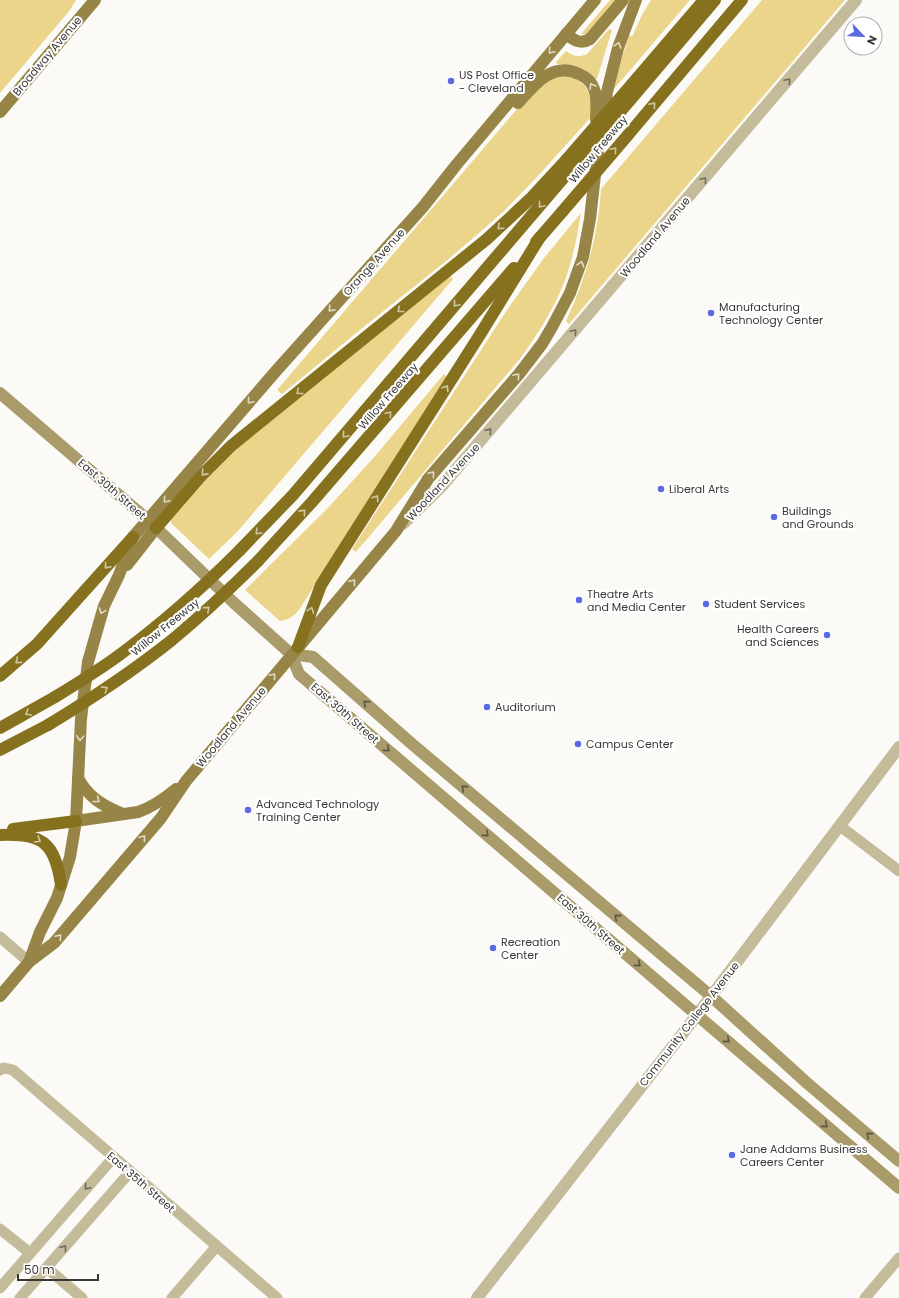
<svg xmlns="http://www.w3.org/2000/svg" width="899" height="1298" font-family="Poppins,sans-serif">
<rect width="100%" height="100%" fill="#fbfaf6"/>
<!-- green -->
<g fill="#ead58b">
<path d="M 0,0 L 76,0 L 70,10 L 0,93 Z"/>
<path d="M 610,0 L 617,0 L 587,34 L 581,34 Z"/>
<path d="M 651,0 L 690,0 L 614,89 L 617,74 L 629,35 L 632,37 L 642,15 Z"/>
<path d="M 762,0 L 845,0 L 569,324 L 566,321 C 586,278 598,237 601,189 Z"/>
<path d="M 609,29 L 612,30 L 597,79 L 595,79 C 584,67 572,64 557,64 L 556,62 L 566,51 C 573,56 579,58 587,54 Z"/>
<path d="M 560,76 C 589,78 590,91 592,116 L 537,177 L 503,212 L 450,258 L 366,325 L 282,394 L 277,390 L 523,102 L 551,79 Z"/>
<path d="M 581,213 C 578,231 575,248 570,265 C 560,300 540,331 519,360 L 356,552 L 352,549 L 507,310 L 544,258 Z"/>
<path d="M 450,276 L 453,279 L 237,532 L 209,559 L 171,523 L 171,518 L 215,466 Z"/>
<path d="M 444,374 L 447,377 L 299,610 C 293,617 288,620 280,621 L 245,590 L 328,508 L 376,455 Z"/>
</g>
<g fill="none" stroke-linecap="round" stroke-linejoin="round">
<!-- minor -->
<g stroke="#c4bb9a" stroke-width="11">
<path d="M 840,826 L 899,871"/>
<path d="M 0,937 L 29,962"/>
<path d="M 0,1070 L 4,1068 L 13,1070 L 277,1298"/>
<path d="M 0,1229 L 30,1253"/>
<path d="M 47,1268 L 82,1298"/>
<path d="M 0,1288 L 113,1158"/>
<path d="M 20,1298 L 130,1172"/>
<path d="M 172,1298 L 216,1247"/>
<path d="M 865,1298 L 899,1258"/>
</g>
<!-- tertiary -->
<g stroke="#c4bb9a" stroke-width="12">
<path d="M 403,524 L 441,487 L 856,0"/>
<path d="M 477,1298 L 697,1015 L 899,747"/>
</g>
<!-- secondary -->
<g stroke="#a99c6a" stroke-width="12">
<path d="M 0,393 L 148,520 L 233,602 L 291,654 L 299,674 L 899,1188"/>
<path d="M 291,654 L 313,657 L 412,744 L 711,996 L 807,1083 L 899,1161"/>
</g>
<!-- primary -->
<g stroke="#968546" stroke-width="12">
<path d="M 566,34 C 574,40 580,45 590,39 L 623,0"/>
<path d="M 518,103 C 534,85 552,61 579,74 C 586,77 592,82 594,89 C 598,98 596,110 596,120"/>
<path d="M 0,112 L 95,0"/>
<path d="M 127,565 L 156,528"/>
<path d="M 78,778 C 88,797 103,806 123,814"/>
<path d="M 76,821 L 138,812 C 153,807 164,799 176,789"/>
<path d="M 29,962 L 40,932 L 57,898 L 70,857 L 76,821 L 81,719 L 88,662 L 104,606 L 119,575 L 133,537 L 276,371 L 423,207 L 457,164 L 595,0"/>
<path d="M 0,996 L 29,962 L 54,943 L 161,818 L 186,781 L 396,531 L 428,479 L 519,374 L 542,344 L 552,327 L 570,293 L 583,257 L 590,219 L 596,166 L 607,92 L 618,48 L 636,0"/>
</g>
<!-- motorway -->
<g stroke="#86711f" stroke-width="12">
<path d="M 633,83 L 704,0"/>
<path d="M 631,99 L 715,0"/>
<path d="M 628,135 L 742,0"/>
<path d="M 536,242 L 562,212"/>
<path d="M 156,528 L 201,476 L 231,446 L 487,239 L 530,199 L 567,159"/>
<path d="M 240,550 L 293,495 L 566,175"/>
<path d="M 258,561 L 312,502 L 514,268"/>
<path d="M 298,647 L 321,585 L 481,333 L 540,237"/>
<path d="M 0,676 L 37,644 L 133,537"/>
<path d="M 0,728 L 55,697"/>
<path d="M 0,750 L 48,725"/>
<path d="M 13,829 L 76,821"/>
<path d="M 0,835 C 43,833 55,843 61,885"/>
</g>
<!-- motorway-bridge -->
<g stroke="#86711f" stroke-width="12">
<path d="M 567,159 L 633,83"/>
<path d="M 566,175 L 631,99"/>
<path d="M 562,212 L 628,135"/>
<path d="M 55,697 C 78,683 101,669 122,653 C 164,622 203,587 240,550"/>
<path d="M 48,725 C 91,699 133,671 172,640 C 202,615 230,589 258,561"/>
</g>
</g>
<!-- one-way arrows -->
<defs><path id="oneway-chevron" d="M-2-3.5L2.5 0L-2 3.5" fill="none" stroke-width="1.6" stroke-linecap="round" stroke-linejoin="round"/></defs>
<g stroke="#e0dac8">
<use href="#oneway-chevron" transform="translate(618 45) rotate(-73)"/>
<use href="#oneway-chevron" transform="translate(551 51) rotate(130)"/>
<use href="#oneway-chevron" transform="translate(592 86) rotate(-120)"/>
<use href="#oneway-chevron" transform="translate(581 264) rotate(-73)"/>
<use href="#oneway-chevron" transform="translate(331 309) rotate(132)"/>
<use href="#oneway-chevron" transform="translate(517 376) rotate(-50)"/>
<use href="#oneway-chevron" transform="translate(250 401) rotate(130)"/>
<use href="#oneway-chevron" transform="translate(432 474) rotate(-50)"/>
<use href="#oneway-chevron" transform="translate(166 500) rotate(130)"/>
<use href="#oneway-chevron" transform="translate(353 582) rotate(-50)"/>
<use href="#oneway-chevron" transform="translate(102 611) rotate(110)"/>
<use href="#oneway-chevron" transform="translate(273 676) rotate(-50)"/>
<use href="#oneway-chevron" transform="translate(80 738) rotate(93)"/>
<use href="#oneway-chevron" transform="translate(97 800) rotate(37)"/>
<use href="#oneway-chevron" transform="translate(143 838) rotate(-50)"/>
<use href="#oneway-chevron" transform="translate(59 937) rotate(-50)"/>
</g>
<g stroke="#716c5f">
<use href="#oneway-chevron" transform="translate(788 81) rotate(-50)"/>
<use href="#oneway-chevron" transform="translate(704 180) rotate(-50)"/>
<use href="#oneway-chevron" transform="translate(574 332) rotate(-50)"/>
<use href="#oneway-chevron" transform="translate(489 431) rotate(-49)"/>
<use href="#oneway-chevron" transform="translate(87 1187) rotate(131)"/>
<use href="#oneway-chevron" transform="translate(64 1248) rotate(-49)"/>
</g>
<g stroke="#cfc6a5">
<use href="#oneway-chevron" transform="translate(653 105) rotate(-50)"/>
<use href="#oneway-chevron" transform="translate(614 150) rotate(-50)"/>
<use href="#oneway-chevron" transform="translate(541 205) rotate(130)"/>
<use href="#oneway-chevron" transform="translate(500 227) rotate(138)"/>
<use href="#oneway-chevron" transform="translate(456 304) rotate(130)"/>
<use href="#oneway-chevron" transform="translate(400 310) rotate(141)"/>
<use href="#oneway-chevron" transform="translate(446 388) rotate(-58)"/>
<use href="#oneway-chevron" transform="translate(299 392) rotate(141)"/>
<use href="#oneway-chevron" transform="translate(389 414) rotate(-49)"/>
<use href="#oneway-chevron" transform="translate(345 435) rotate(130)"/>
<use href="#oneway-chevron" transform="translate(204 473) rotate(132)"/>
<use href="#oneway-chevron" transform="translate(376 498) rotate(-58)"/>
<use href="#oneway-chevron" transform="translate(303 512) rotate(-48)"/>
<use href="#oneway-chevron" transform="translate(258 532) rotate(134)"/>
<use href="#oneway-chevron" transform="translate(107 566) rotate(131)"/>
<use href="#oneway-chevron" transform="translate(207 609) rotate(-42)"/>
<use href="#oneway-chevron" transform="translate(311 610) rotate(-69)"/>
<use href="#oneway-chevron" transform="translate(18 661) rotate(140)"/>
<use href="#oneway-chevron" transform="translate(105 689) rotate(-33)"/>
<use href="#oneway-chevron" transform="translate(28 713) rotate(150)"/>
<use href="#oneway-chevron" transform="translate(38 840) rotate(31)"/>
</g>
<g stroke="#5b5646">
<use href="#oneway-chevron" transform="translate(366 703) rotate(-138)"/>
<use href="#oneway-chevron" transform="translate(387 749) rotate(41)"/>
<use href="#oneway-chevron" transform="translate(464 788) rotate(-140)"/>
<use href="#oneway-chevron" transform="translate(486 834) rotate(41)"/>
<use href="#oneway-chevron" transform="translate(617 917) rotate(-140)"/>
<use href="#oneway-chevron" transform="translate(638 964) rotate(41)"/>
<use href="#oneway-chevron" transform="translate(727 1040) rotate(41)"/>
<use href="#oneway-chevron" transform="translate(825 1125) rotate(41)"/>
<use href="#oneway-chevron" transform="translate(869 1135) rotate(-140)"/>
</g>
<!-- markers -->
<g fill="#5c6ae1" stroke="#fff" stroke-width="1.5">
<circle cx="451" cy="81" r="4"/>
<circle cx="711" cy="313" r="4"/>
<circle cx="661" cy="489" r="4"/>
<circle cx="774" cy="517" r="4"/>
<circle cx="579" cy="600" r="4"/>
<circle cx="706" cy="604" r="4"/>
<circle cx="827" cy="635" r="4"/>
<circle cx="487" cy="707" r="4"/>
<circle cx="578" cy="744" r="4"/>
<circle cx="248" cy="810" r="4"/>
<circle cx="493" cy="948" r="4"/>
<circle cx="732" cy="1155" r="4"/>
</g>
<g text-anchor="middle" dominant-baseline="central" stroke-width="4" stroke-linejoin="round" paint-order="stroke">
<!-- street labels -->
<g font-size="11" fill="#393837" stroke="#fff">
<text transform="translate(47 56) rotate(-50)">Broadway Avenue</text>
<text transform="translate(598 149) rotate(-50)">Willow Freeway</text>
<text transform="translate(655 237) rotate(-50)">Woodland Avenue</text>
<text transform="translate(374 262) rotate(-48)">Orange Avenue</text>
<text transform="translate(388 396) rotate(-49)">Willow Freeway</text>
<text transform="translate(443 482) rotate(-47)">Woodland Avenue</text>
<text transform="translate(112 489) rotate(41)">East 30th Street</text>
<text transform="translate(165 627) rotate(-39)">Willow Freeway</text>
<text transform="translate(345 713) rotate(41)">East 30th Street</text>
<text transform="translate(231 727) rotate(-50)">Woodland Avenue</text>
<text transform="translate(591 924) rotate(41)">East 30th Street</text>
<text transform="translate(689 1024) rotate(-52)">Community College Avenue</text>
<text transform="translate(141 1182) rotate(41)">East 35th Street</text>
</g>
<!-- poi labels -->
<g font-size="11" fill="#393837" stroke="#fff" text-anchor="start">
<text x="459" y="75">US Post Office<tspan x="459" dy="13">- Cleveland</tspan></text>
<text x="719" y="307">Manufacturing<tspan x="719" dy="13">Technology Center</tspan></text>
<text x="669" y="489">Liberal Arts</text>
<text x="782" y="511">Buildings<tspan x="782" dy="13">and Grounds</tspan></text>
<text x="587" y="594">Theatre Arts<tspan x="587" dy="13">and Media Center</tspan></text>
<text x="714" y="604">Student Services</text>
<text x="819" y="629" text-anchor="end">Health Careers<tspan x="819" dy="13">and Sciences</tspan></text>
<text x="495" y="707">Auditorium</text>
<text x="586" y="744">Campus Center</text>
<text x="256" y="804">Advanced Technology<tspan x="256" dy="13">Training Center</tspan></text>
<text x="501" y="942">Recreation<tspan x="501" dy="13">Center</tspan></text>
<text x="740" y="1149">Jane Addams Business<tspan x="740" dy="13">Careers Center</tspan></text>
</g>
</g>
<!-- north arrow -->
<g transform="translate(863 36) rotate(115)"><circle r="19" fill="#ffffff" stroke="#b0afaf"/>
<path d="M0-3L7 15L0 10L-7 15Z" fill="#5c6ae1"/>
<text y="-6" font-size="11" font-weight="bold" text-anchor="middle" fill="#393837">N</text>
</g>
<!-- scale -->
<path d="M18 1274v6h80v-6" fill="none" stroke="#393837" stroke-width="2"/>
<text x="24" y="1274" font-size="12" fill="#393837" stroke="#ffffff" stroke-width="3" paint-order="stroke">50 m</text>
</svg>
